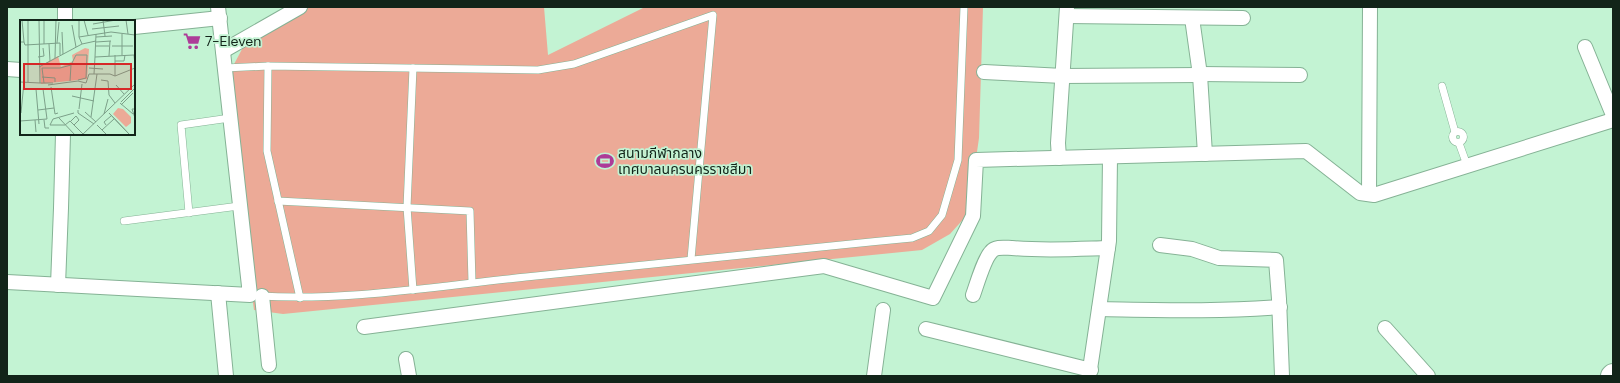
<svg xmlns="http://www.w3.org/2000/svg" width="1620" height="383" font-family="'DM Sans','Noto Sans Thai',sans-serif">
<rect width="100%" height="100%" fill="#c3f3d3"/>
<!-- pitch -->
<path fill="#ecaa97" d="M 302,7 L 544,7 L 548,55 L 645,7 L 983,7 L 979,138 L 968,214 L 950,234 L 922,250 L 283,314 L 254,310 L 235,165 L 232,68 L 249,36 Z"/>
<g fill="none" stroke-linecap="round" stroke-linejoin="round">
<!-- lane casing -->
<g stroke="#85b295" stroke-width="8">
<g id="lane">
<path d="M 225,68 L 268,66"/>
<path d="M 1442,86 L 1455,132"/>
<circle cx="1458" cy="137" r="5.5"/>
<path d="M 1459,143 L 1467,165"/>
<path d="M 278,201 L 470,211 L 472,282"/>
<path d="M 189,213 L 181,125 L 230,118"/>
<path d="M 124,221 L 239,206"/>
<path d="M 413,290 L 407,207 L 413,68"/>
<path d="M 260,296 C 349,301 437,286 526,277 C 654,263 783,250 912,238 L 929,231 L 942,215 L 958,160 L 964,7"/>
<path d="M 300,298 L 267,151 L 268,66 L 538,70 L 574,64 L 713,15 L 691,259"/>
</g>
</g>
<!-- street casing -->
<g stroke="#85b295" stroke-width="16">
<g id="street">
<path d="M 1067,16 L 1243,18"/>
<path d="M 1192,18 L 1200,75 L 1205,154"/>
<path d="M 65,21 L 65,7"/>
<path d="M 134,27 L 220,18"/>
<path d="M 1585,47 L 1613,115"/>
<path d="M 223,51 L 300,7"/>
<path d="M 7,69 L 21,70"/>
<path d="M 984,72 L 1063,76 L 1200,75"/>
<path d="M 1200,74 L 1300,75"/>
<path d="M 1059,158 L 1058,143 L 1067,7"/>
<path d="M 1369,194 L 1370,7"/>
<path d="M 1160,245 L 1192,249 L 1219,258 L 1276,260 L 1279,299 L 1282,376"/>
<path d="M 7,282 L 250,295 L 218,7"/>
<path d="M 58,285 L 61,208 L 63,134"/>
<path d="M 218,293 L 226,376"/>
<path d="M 973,295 C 977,284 984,259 991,252 C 995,246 1006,248 1012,248 C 1044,251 1076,249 1108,248"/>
<path d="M 262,296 L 269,365"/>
<path d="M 1099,309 C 1160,310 1220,312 1280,307"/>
<path d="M 364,327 L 824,266 L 933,298 L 973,216 L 976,160 L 1306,151 L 1360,193 L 1374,195 L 1613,120"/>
<path d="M 1385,328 L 1428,376"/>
<path d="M 926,329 L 1091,370"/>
<path d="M 406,359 L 409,376"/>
<path d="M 874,376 L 883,310"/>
<path d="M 1089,376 L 1109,241 L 1110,157"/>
</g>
</g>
<!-- primary casing -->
<g stroke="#85b295" stroke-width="24">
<path id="primary" d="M 1612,376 L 1613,375"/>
</g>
<!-- lane -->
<use href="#lane" stroke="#fff" stroke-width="7"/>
<!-- street -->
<use href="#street" stroke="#fff" stroke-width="14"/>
<!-- primary -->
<use href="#primary" stroke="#fff" stroke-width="22"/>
</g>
<!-- icons -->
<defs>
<g id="supermarket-bare" transform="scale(1.38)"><path d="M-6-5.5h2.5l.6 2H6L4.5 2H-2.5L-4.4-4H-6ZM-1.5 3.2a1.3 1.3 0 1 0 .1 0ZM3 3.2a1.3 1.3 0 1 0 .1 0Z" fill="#ad3c98" stroke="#c3f3d3" stroke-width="2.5" paint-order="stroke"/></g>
<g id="stadium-bare" transform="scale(1.38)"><path d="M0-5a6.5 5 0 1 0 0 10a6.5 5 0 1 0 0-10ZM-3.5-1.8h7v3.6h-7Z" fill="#ad3c98" stroke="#c3f3d3" stroke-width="2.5" paint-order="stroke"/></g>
</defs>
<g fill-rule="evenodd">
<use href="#supermarket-bare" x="192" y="41"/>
<use href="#stadium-bare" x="605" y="161"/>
</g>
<g text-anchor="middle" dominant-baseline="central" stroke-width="3.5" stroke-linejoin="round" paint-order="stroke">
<!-- poi labels -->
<g font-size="14" fill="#122419" stroke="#c3f3d3" text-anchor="start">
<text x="205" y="41">7-Eleven</text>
<text x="618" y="153">สนามกีฬากลาง<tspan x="618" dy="16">เทศบาลนครนครราชสีมา</tspan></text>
</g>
</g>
<!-- overview -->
<g transform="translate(20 20)">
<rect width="115" height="115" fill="#c3f3d3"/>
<path d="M 65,28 L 69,29 L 67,59 L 21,64 L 20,46 L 38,36 L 41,47 L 53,41 L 52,35 ZM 98,88 L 103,89 L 111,97 L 111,103 L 106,107 L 93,94 Z" fill="#ecaa97"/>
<path fill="none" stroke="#7ca089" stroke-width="1" d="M 2,0 L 4,22M 8,0 L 8,62M 59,0 L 59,17 L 62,24M 64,0 L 68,15M 83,0 L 85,16M 106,0 L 108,14M 73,4 L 96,0M 52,5 L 56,27M 72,9 L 99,6M 42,12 L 43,34M 76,14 L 75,37 L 114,35 L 115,45M 102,14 L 102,35M 59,17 L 91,12 L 115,15M 76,17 L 92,16M 0,22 L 4,22 L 5,25 L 40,23 L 40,35M 76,22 L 91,21M 37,23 L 39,2M 24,24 L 24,0M 29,24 L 30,41M 76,26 L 89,26M 92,26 L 113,26M 89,36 L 90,21M 18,37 L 24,36 L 23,28M 35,38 L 36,0M 95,41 L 104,41 L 105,35M 51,45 L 56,35 L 67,35 L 66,58 L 58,60M 19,47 L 62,24 L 76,21M 69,48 L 83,49M 74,54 L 75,37M 95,56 L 95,35M 22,57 L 35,58 L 35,62M 81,60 L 88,61 L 89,75 L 95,83M 0,62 L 20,63 L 19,0M 20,63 L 33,63M 24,63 L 22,48 L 40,48 L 51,45 L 50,61M 28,65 L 58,61 L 66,63 L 69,54 L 90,54 L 95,56 L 115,48M 96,65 L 104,74M 31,67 L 35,94 L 38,93M 16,69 L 19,104M 52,76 L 74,81M 101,82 L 115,68M 100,83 L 113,94M 101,85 L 113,73M 59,89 L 62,64M 115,89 L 112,89 L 115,98M 18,90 L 34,88M 58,90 L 58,93 L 74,104M 65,92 L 76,102M 1,93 L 4,62M 54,93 L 33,99 L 30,105 L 45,105 L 50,101 L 63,114M 89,93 L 90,94 L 109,114 L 108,113 ZM 84,94 L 88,79M 71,97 L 77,54M 39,98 L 55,115M 15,100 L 16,112M 24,100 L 25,108 L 29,108M 0,101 L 27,99 L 23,69M 51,101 L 56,96 L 59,100 L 54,105M 77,105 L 87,115M 86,105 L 84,102 L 91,96M 82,110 L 94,99M 62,115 L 115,64"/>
<path fill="#d62828" fill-opacity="0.15" stroke="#d62828" stroke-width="2" d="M 4,44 L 111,44 L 111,69 L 4,69 Z"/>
<rect width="115" height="115" fill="none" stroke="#122419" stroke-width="2"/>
</g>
<!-- border -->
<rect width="1620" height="383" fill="none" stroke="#122419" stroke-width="16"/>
</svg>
